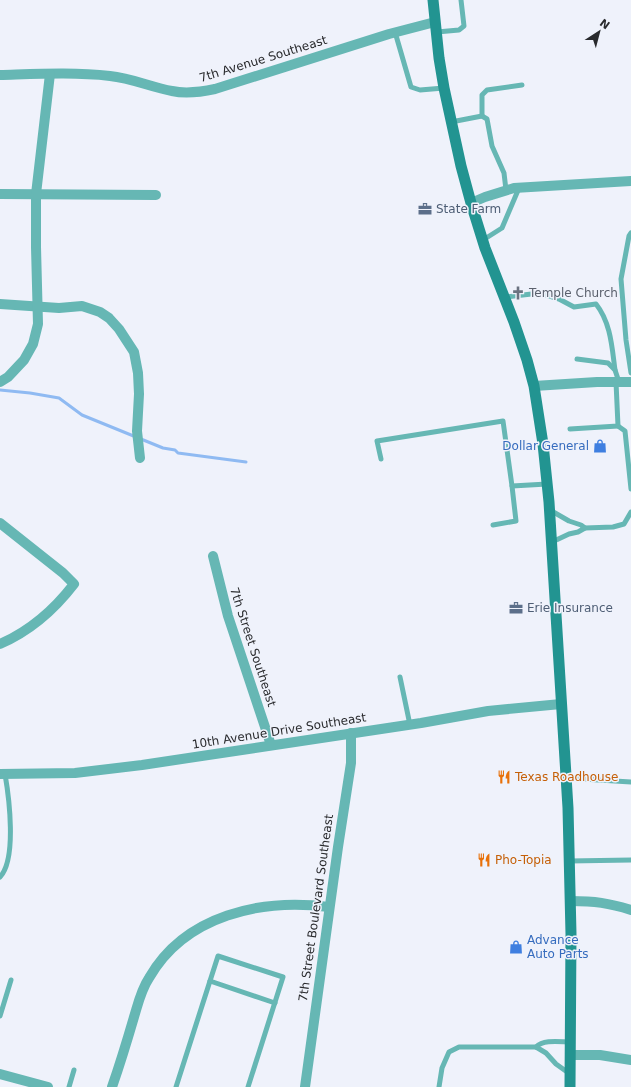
<svg xmlns="http://www.w3.org/2000/svg" width="631" height="1087" font-family="'DejaVu Sans',sans-serif">
<rect width="100%" height="100%" fill="#eff2fb"/>
<g fill="none" stroke-linecap="round" stroke-linejoin="round">
<!-- stream -->
<path stroke="#8fbaf2" stroke-width="3" d="M 0,390 L 30,393 L 59,398 L 82,415 L 163,448 L 175,450 L 178,453 L 246,462"/>
<!-- service -->
<g stroke="#66b7b4" stroke-width="5">
<path d="M 395,32 L 411,87 L 420,90 L 444,88"/>
<path d="M 437,32 L 459,30 L 464,26 L 461,0"/>
<path d="M 482,116 L 482,95 L 487,90 L 522,85"/>
<path d="M 451,122 L 482,116 L 487,119 L 492,146 L 504,173 L 506,190"/>
<path d="M 631,233 L 629,236 L 621,279 L 626,340 L 631,373"/>
<path d="M 483,240 L 502,228 L 519,188"/>
<path d="M 505,297 L 540,293 L 559,299 L 574,307 L 596,304 C 611,323 612,348 615,370"/>
<path d="M 577,359 L 608,363 L 615,370 L 619,382"/>
<path d="M 618,426 L 625,431 L 631,489"/>
<path d="M 570,429 L 618,426 L 616,382"/>
<path d="M 381,459 L 377,441 L 503,421 L 512,486 L 547,484"/>
<path d="M 550,510 L 569,521 L 581,525 L 585,528 L 578,532 L 569,534 L 552,542"/>
<path d="M 493,525 L 516,521 L 512,486"/>
<path d="M 585,528 L 613,527 L 624,524 L 631,512"/>
<path d="M 400,677 L 410,725"/>
<path d="M 566,778 L 631,782"/>
<path d="M 569,861 L 631,860"/>
<path d="M 0,877 C 17,859 9,797 5,774"/>
<path d="M 210,981 L 275,1003"/>
<path d="M 0,1016 L 11,980"/>
<path d="M 536,1047 C 544,1039 560,1042 571,1042"/>
<path d="M 69,1087 L 74,1070"/>
<path d="M 176,1087 L 218,956 L 283,977 L 248,1087"/>
<path d="M 439,1087 L 442,1068 L 449,1052 L 459,1047 L 536,1047 L 546,1053 L 556,1064 L 570,1074"/>
</g>
<!-- minor -->
<g stroke="#66b7b4" stroke-width="10">
<path d="M 0,75 C 37,74 74,72 110,76 C 131,78 151,87 172,91 C 186,94 201,92 215,89 L 389,34 L 435,22"/>
<path d="M 0,194 L 156,195"/>
<path d="M 471,203 L 485,197 L 514,188 L 631,181"/>
<path d="M 0,304 L 59,308 L 82,306 L 100,312 L 109,318 L 119,329 L 134,352 L 138,373 L 139,394 L 137,431 L 140,458"/>
<path d="M 0,382 L 8,377 L 24,360 L 33,344 L 38,324 L 36,247 L 36,194 L 50,74"/>
<path d="M 534,386 L 597,382 L 631,382"/>
<path d="M 0,523 L 63,573 L 74,584 C 54,610 30,631 0,644"/>
<path d="M 213,556 L 228,616 L 271,745"/>
<path d="M 0,774 L 75,773 L 142,765 L 421,723 L 488,711 L 561,704"/>
<path d="M 571,901 C 594,901 609,903 631,910"/>
<path d="M 571,1055 L 600,1055 L 631,1060"/>
<path d="M 0,1074 L 48,1087"/>
<path d="M 112,1087 C 120,1064 127,1041 134,1017 C 138,1004 141,990 149,978 C 185,915 262,898 329,907"/>
<path d="M 305,1087 L 338,847 L 351,763 L 351,733"/>
</g>
<!-- secondary -->
<path stroke="#229491" stroke-width="11" d="M 433,0 L 439,58 L 444,88 L 461,166 L 471,203 L 485,248 L 514,322 L 527,360 L 534,386 L 543,444 L 549,502 L 568,808 L 571,934 L 570,1087"/>
</g>
<!-- icons -->
<defs>
<g id="office-bare" transform="scale(1.08)"><path d="M-6-3h4V-5.5h4V-3h4V5H-6ZM-1-4.5V-3h2v-1.5ZM-6 0V1H6V0Z" fill="#5c6f8a" stroke="#eff2fb" stroke-width="2.5" paint-order="stroke"/></g>
<g id="church-bare" transform="scale(1.08)"><path d="M-1.2-6h2.4v3.5h3.3v2.4h-3.3V6h-2.4V-.1h-3.3v-2.4h3.3Z" fill="#6b7280" stroke="#eff2fb" stroke-width="2.5" paint-order="stroke"/></g>
<g id="shop-bare" transform="scale(1.08)"><path d="M-5-2.5h2.3a2.7 3.5 0 0 1 5.4 0H5L5.5 6h-11ZM-1.5-2.5h3a1.5 2.3 0 0 0-3 0Z" fill="#3f7fe0" stroke="#eff2fb" stroke-width="2.5" paint-order="stroke"/></g>
<g id="restaurant-bare" transform="scale(1.08)"><path d="M-5-6h1v4h1v-4h1v4h1v-4h1v5L-1.5 .5V6h-2V.5L-5-1ZM5-6V6H3V1.5H1.5Q1.5-4 5-6Z" fill="#e8710a" stroke="#eff2fb" stroke-width="2.5" paint-order="stroke"/></g>
</defs>
<g fill-rule="evenodd">
<use href="#office-bare" x="425" y="209"/>
<use href="#church-bare" x="518" y="293"/>
<use href="#shop-bare" x="600" y="446"/>
<use href="#office-bare" x="516" y="608"/>
<use href="#restaurant-bare" x="504" y="777"/>
<use href="#restaurant-bare" x="484" y="860"/>
<use href="#shop-bare" x="516" y="947"/>
</g>
<g text-anchor="middle" dominant-baseline="central" stroke-width="3" stroke-linejoin="round" paint-order="stroke">
<!-- street labels -->
<g font-size="12" fill="#292a2d" stroke="#eff2fb">
<text transform="translate(263 59) rotate(-17)">7th Avenue Southeast</text>
<text transform="translate(253 647) rotate(72)">7th Street Southeast</text>
<text transform="translate(279 731) rotate(-9)">10th Avenue Drive Southeast</text>
<text transform="translate(316 908) rotate(-82)">7th Street Boulevard Southeast</text>
</g>
<!-- service labels -->
<g font-size="12" fill="#4e5e75" stroke="#eff2fb" text-anchor="start">
<text x="436" y="209">State Farm</text>
<text x="527" y="608">Erie Insurance</text>
</g>
<!-- worship labels -->
<g font-size="12" fill="#5b616d" stroke="#eff2fb" text-anchor="start">
<text x="529" y="293">Temple Church</text>
</g>
<!-- shop labels -->
<g font-size="12" fill="#366cbe" stroke="#eff2fb" text-anchor="end">
<text x="589" y="446">Dollar General</text>
<text x="527" y="940" text-anchor="start">Advance<tspan x="527" dy="14">Auto Parts</tspan></text>
</g>
<!-- food labels -->
<g font-size="12" fill="#c56008" stroke="#eff2fb" text-anchor="start">
<text x="515" y="777">Texas Roadhouse</text>
<text x="495" y="860">Pho-Topia</text>
</g>
</g>
<!-- north arrow -->
<g transform="translate(599 32) rotate(36)" stroke="#eff2fb" stroke-width="3" paint-order="stroke">
<path d="M0-3L7 15L0 10L-7 15Z" fill="#292a2d"/>
<text y="-6" font-size="11" font-weight="bold" text-anchor="middle" fill="#292a2d">N</text>
</g>
</svg>
